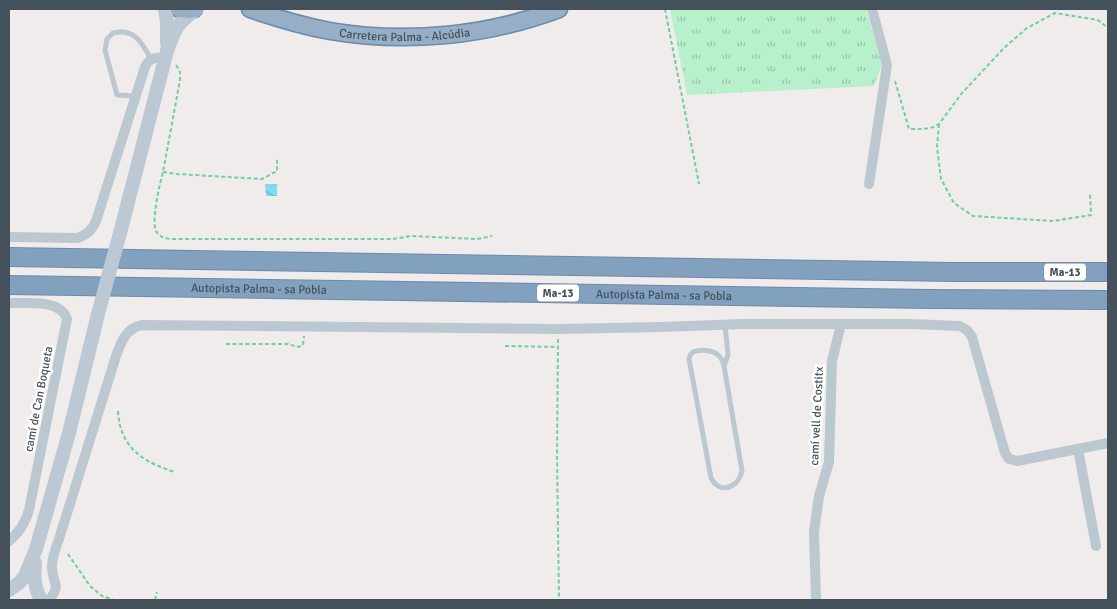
<svg xmlns="http://www.w3.org/2000/svg" width="1117" height="609" font-family="Signika,sans-serif">
<defs>
<pattern id="grass-tufts" width="24" height="20" patternUnits="userSpaceOnUse" patternTransform="scale(1.25)"><rect width="24" height="20" fill="#b8f0cc"/><path d="M3 7l-1-3M5 7V3M7 7l1-3M15 17l-1-3M17 17v-4M19 17l1-3" fill="none" stroke="#97c5a9"/></pattern>
<pattern id="water-waves" width="16" height="10" patternUnits="userSpaceOnUse" patternTransform="scale(1.25)"><rect width="16" height="10" fill="#83dbef"/><path d="M0 5q4-4 8 0t8 0" fill="none" stroke="#6db4c5"/></pattern>
</defs>
<rect width="100%" height="100%" fill="#f0ecec"/>
<!-- grass -->
<path fill="url(#grass-tufts)" d="M 670,9 L 866,9 L 882,65 L 874,86 L 687,95 Z"/>
<!-- water -->
<path fill="url(#water-waves)" d="M 265,184 L 277,184 L 277,196 L 266,196 Z"/>
<g fill="none" stroke-linecap="round" stroke-linejoin="round">
<!-- trunk casing -->
<g stroke="#6d8baa" stroke-width="19">
<g id="trunk">
<path d="M 179,9 L 190,10 L 194,9"/>
<path id="s1" d="M 250,9 C 276,18 303,26 330,31 C 406,44 487,36 559,9"/>
</g>
</g>
<!-- motorway casing -->
<g stroke="#6d8baa" stroke-width="20">
<g id="motorway">
<path d="M 9,257 L 953,272 L 1108,272"/>
<path id="s2" d="M 9,285 L 929,299 L 1108,300"/>
</g>
</g>
<!-- path -->
<g stroke="#6fcf9d" stroke-width="2" stroke-dasharray="4 2.5" stroke-linecap="butt">
<path d="M 665,9 L 699,184"/>
<path d="M 176,65 L 180,72 L 180,80 L 163,172 C 160,182 151,222 156,231 C 159,237 166,239 173,239 L 393,239 L 411,236 L 477,239 L 492,236"/>
<path d="M 895,81 L 909,129 C 920,129 930,130 939,124 L 962,93 L 1004,48 L 1027,28 L 1055,13 L 1098,20 L 1108,28"/>
<path d="M 939,124 L 937,147 L 941,179 L 954,203 L 973,216 L 1053,221 L 1091,215 L 1090,193"/>
<path d="M 163,172 L 176,174 L 262,179 L 277,171 L 277,159"/>
<path d="M 558,339 L 557,457 L 559,600"/>
<path d="M 226,344 L 288,344 L 298,347 L 303,345 L 304,336"/>
<path d="M 505,346 L 558,347"/>
<path d="M 118,411 C 120,448 143,462 175,472"/>
<path d="M 68,554 L 90,586 L 102,596 L 114,600"/>
<path d="M 155,600 L 157,592"/>
</g>
<!-- service -->
<g stroke="#bcc8d0" stroke-width="5">
<path d="M 135,96 L 117,95 L 105,50 L 107,39 L 113,33 C 135,28 142,43 151,59"/>
<path d="M 724,366 C 723,362 722,358 718,355 C 713,350 700,349 693,352 C 690,354 690,356 689,359 L 711,478 C 720,495 738,488 742,471 L 724,366 L 728,355 L 725,325"/>
</g>
<!-- minor -->
<g stroke="#bcc8d0" stroke-width="10">
<path d="M 869,184 L 887,65 L 872,9"/>
<path d="M 9,237 L 77,238 C 86,236 92,230 96,221 L 145,67 C 150,57 156,57 165,58"/>
<path d="M 9,303 C 26,304 60,298 67,319 L 29,510 C 25,524 19,532 9,541"/>
<path d="M 1078,449 L 1096,546"/>
<path d="M 49,600 C 63,584 51,582 52,566 C 52,558 56,547 59,539 L 116,356 C 121,342 126,328 142,325 L 558,329 L 661,327 L 742,324 L 911,324 L 960,326 L 967,330 L 972,337 L 1005,453 L 1009,459 L 1017,461 L 1108,443"/>
<path d="M 816,600 L 814,532 L 819,496 L 829,462 L 832,361 L 841,324"/>
</g>
<!-- secondary -->
<g stroke="#bcc9d5" stroke-width="14">
<path d="M 165,9 L 167,22 L 167,43"/>
<path d="M 120,233 L 167,51 C 175,28 177,24 196,9"/>
<path d="M 35,563 C 34,578 34,586 41,600"/>
<path d="M 9,590 L 19,583 L 25,576 L 36,549 L 69,433 L 98,314"/>
</g>
<!-- trunk -->
<use href="#trunk" stroke="#96afc6" stroke-width="16"/>
<!-- motorway -->
<use href="#motorway" stroke="#82a1be" stroke-width="18"/>
<!-- secondary-bridge -->
<path stroke="#bcc9d5" stroke-width="14" d="M 98,314 L 120,233"/>
</g>
<g text-anchor="middle" dominant-baseline="central" stroke-width="5" stroke-linejoin="round" paint-order="stroke">
<!-- shield labels -->
<g fill="#fff" stroke="#7c858c" stroke-width="1">
<rect x="1044" y="263.5" width="42" height="17" rx="4"/>
<rect x="537" y="284.5" width="42" height="17" rx="4"/>
</g>
<g font-size="11" font-weight="bold" fill="#44515b">
<text x="1065" y="272">Ma-13</text>
<text x="558" y="293">Ma-13</text>
</g>
<!-- street labels -->
<g font-size="12" fill="#44515b" stroke="#fff">
<text stroke="none"><textPath href="#s1" startOffset="158">Carretera Palma - Alcúdia</textPath></text>
<text stroke="none"><textPath href="#s2" startOffset="250">Autopista Palma - sa Pobla</textPath></text>
<text stroke="none"><textPath href="#s2" startOffset="655">Autopista Palma - sa Pobla</textPath></text>
<text transform="translate(39 399) rotate(-79)">camí de Can Boqueta</text>
<text transform="translate(817 416) rotate(-87)">camí vell de Costitx</text>
</g>
</g>
<!-- border -->
<rect width="1117" height="609" fill="none" stroke="#44515b" stroke-width="20"/>
</svg>
